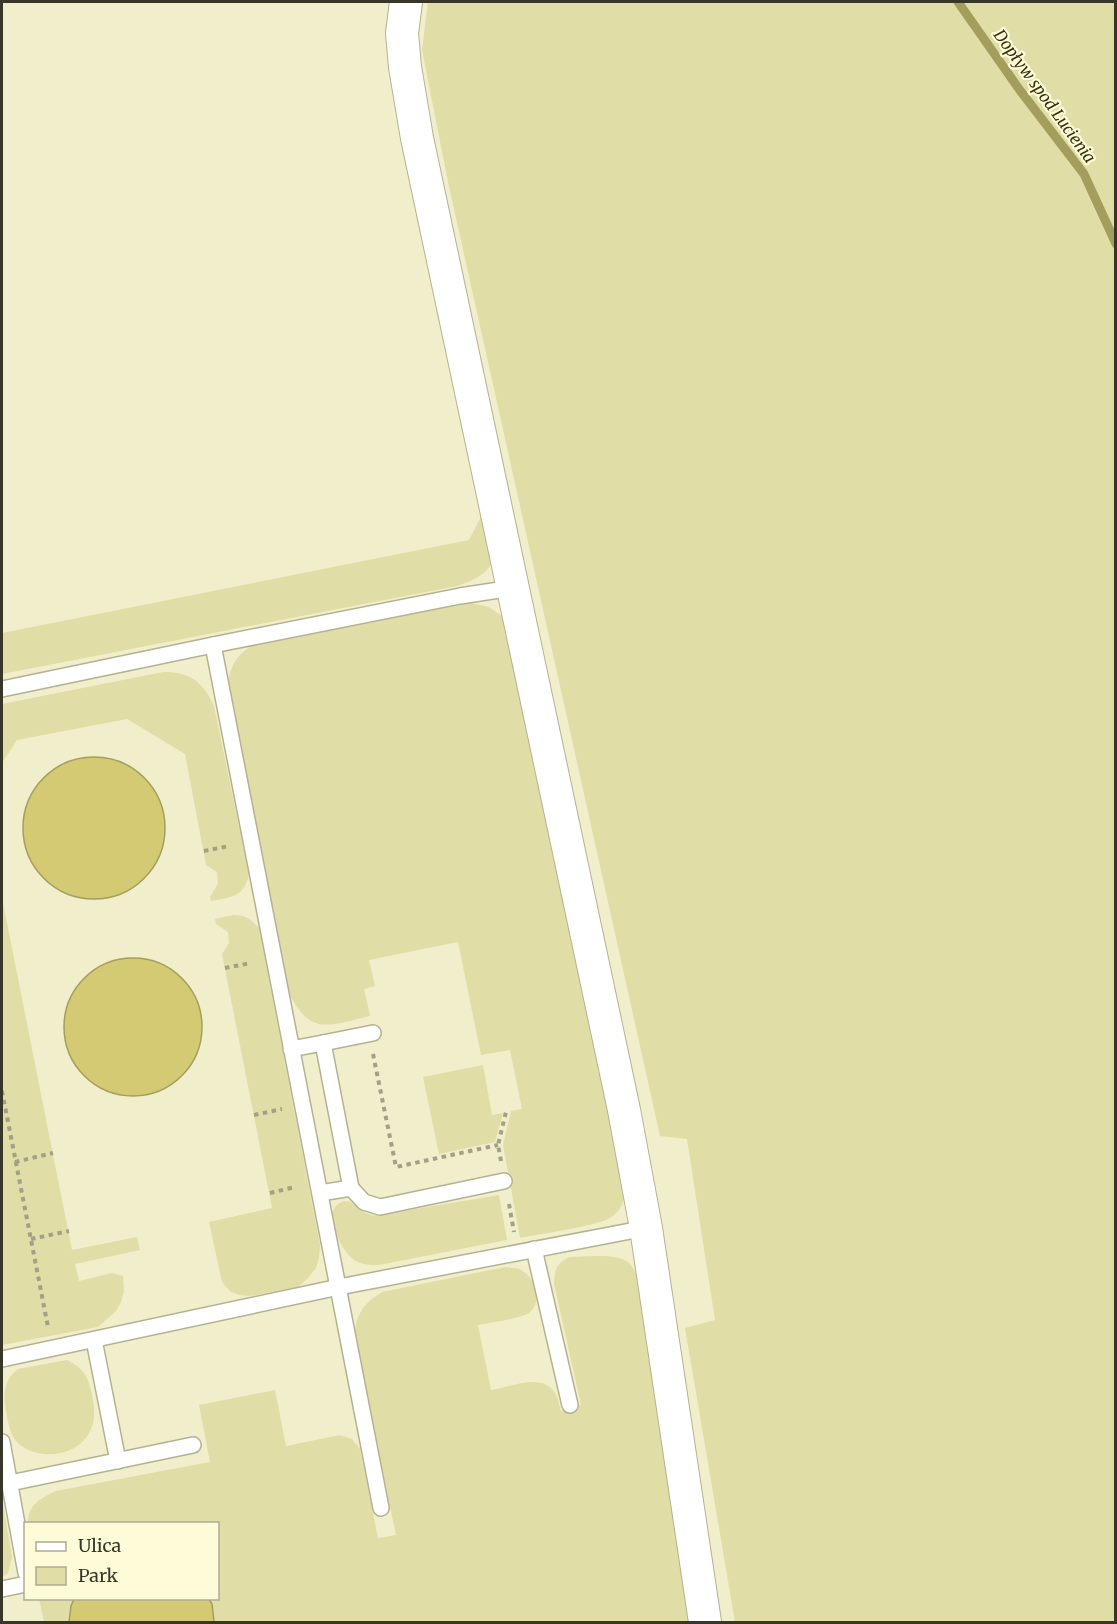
<svg xmlns="http://www.w3.org/2000/svg" width="1117" height="1624" font-family="Merriweather,serif">
<rect width="100%" height="100%" fill="#f1eecb"/>
<!-- green -->
<g fill="#e1dda6">
<path d="M 428,2 L 1115,2 L 1115,1622 L 735,1622 L 685,1328 L 715,1320 L 687,1139 L 660,1136 L 448,182 L 422,50 Z"/>
<path d="M 485,509 C 486,518 494,555 492,561 C 488,575 469,582 457,586 L 2,674 L 2,633 L 469,540 Z"/>
<path d="M 471,603 L 489,607 L 505,618 L 626,1191 C 624,1201 621,1210 613,1216 C 602,1226 538,1234 520,1238 L 503,1145 L 511,1111 L 522,1109 L 510,1050 L 481,1055 L 458,942 L 369,960 L 375,986 L 364,989 L 370,1016 C 329,1025 311,1037 289,993 L 227,689 C 230,665 237,652 260,642 Z"/>
<path d="M 163,672 C 191,672 203,682 214,706 L 249,875 C 243,898 231,897 211,901 L 210,897 L 218,884 L 217,872 L 206,865 L 185,754 L 127,719 L 17,740 L 2,763 L 2,704 Z"/>
<path d="M 2,898 L 72,1250 L 137,1237 L 140,1250 L 75,1264 L 79,1281 L 112,1273 L 123,1276 L 124,1291 L 121,1302 L 116,1311 L 98,1327 L 2,1345 Z"/>
<path d="M 233,915 C 245,915 251,919 259,928 L 320,1245 L 319,1258 L 316,1268 L 307,1279 L 298,1287 L 250,1296 L 239,1295 L 230,1291 L 222,1282 L 209,1222 L 272,1208 L 222,954 L 229,943 L 228,932 L 216,924 L 215,919 Z"/>
<path d="M 483,1065 L 492,1115 L 503,1113 L 495,1142 L 439,1154 L 423,1077 Z"/>
<path d="M 499,1195 L 507,1240 L 379,1265 C 372,1265 363,1265 356,1261 C 342,1254 320,1209 342,1202 C 354,1198 360,1213 371,1215 C 372,1216 379,1215 380,1215 Z"/>
<path d="M 569,1257 C 585,1257 619,1252 630,1264 C 635,1270 637,1278 640,1286 L 693,1622 L 44,1622 L 39,1599 L 218,1598 L 218,1524 L 28,1524 C 27,1505 41,1498 56,1491 L 210,1462 L 199,1405 L 275,1390 L 286,1446 L 340,1435 L 352,1439 L 360,1449 L 378,1538 L 396,1535 L 354,1336 C 357,1313 363,1304 382,1292 L 505,1267 C 510,1268 515,1267 519,1269 C 535,1276 544,1301 529,1313 C 522,1318 488,1323 478,1325 L 491,1390 C 512,1387 546,1370 557,1397 C 559,1401 559,1407 561,1411 L 581,1405 L 554,1284 C 555,1269 556,1264 569,1257 Z"/>
<path d="M 67,1360 C 84,1369 88,1376 92,1395 C 95,1409 96,1422 88,1435 C 73,1458 35,1461 16,1441 C 9,1432 8,1421 6,1410 C 3,1395 4,1379 18,1369 Z"/>
<path d="M 2,1499 L 12,1557 L 8,1573 L 2,1577 Z"/>
</g>
<!-- water -->
<g fill="#d3ca73" stroke="#a49e5c" stroke-width="1.5">
<circle cx="94" cy="828" r="71"/>
<circle cx="133" cy="1027" r="69"/>
<path d="M 74,1599 L 209,1599 L 212,1604 L 214,1622 L 69,1622 L 71,1606 Z"/>
</g>
<g fill="none" stroke-linecap="round" stroke-linejoin="round">
<!-- stream -->
<path stroke="#a49e5c" stroke-width="9" d="M 958,2 L 1019,89 L 1084,174 L 1116,244"/>
<!-- service casing -->
<g stroke="#b5b291" stroke-width="18">
<g id="service">
<path d="M 213,645 L 381,1508"/>
<path d="M 2,689 L 213,645 L 460,596 L 512,588"/>
<path d="M 323,1043 L 373,1033"/>
<path d="M 291,1049 L 323,1043 L 351,1188 L 320,1193"/>
<path d="M 351,1188 L 364,1202 L 380,1207 L 504,1181"/>
<path d="M 534,1249 L 570,1405"/>
<path d="M 94,1340 L 118,1461"/>
<path d="M 2,1359 L 339,1287 L 646,1228"/>
<path d="M 2,1442 L 26,1573"/>
<path d="M 10,1483 L 193,1445"/>
<path d="M 2,1589 L 26,1584"/>
</g>
</g>
<!-- minor casing -->
<g stroke="#b5b291" stroke-width="34">
<path id="minor" d="M 406,2 L 402,33 L 405,67 L 417,138 L 624,1110 L 646,1228 L 705,1622"/>
</g>
<!-- path -->
<g stroke="#a2a086" stroke-width="4" stroke-dasharray="4.5 4.5" stroke-linecap="butt">
<path d="M 204,851 L 229,846"/>
<path d="M 225,968 L 251,963"/>
<path d="M 373,1054 L 396,1167 L 498,1145"/>
<path d="M 2,1091 L 48,1327"/>
<path d="M 254,1115 L 282,1109"/>
<path d="M 501,1161 L 498,1145 L 506,1112"/>
<path d="M 15,1162 L 53,1153"/>
<path d="M 270,1193 L 295,1187"/>
<path d="M 509,1204 L 514,1232"/>
<path d="M 31,1239 L 69,1231"/>
</g>
<!-- service -->
<use href="#service" stroke="#fff" stroke-width="15"/>
<!-- minor -->
<use href="#minor" stroke="#fff" stroke-width="32"/>
</g>
<g text-anchor="middle" dominant-baseline="central" stroke-width="4.5" stroke-linejoin="round" paint-order="stroke">
<!-- water labels -->
<g font-size="16" font-style="italic" fill="#35310b" stroke="#fefbd8">
<text transform="translate(1045 96) rotate(54)">Dopływ spod Lucienia</text>
</g>
</g>
<!-- border -->
<rect width="1117" height="1624" fill="none" stroke="#373628" stroke-width="6"/>
<!-- legend -->
<rect x="24" y="1522" width="195" height="78" fill="#fefbd8" stroke="#aeac92" stroke-width="1.5"/>
<rect x="36" y="1542" width="30" height="9" fill="#ffffff" stroke="#aeac92" stroke-width="1.5"/>
<text x="78" y="1552" font-size="18" fill="#373628">Ulica</text>
<rect x="36" y="1567" width="30" height="18" fill="#e1dda6" stroke="#aeac92" stroke-width="1.5"/>
<text x="78" y="1582" font-size="18" fill="#373628">Park</text>
</svg>
